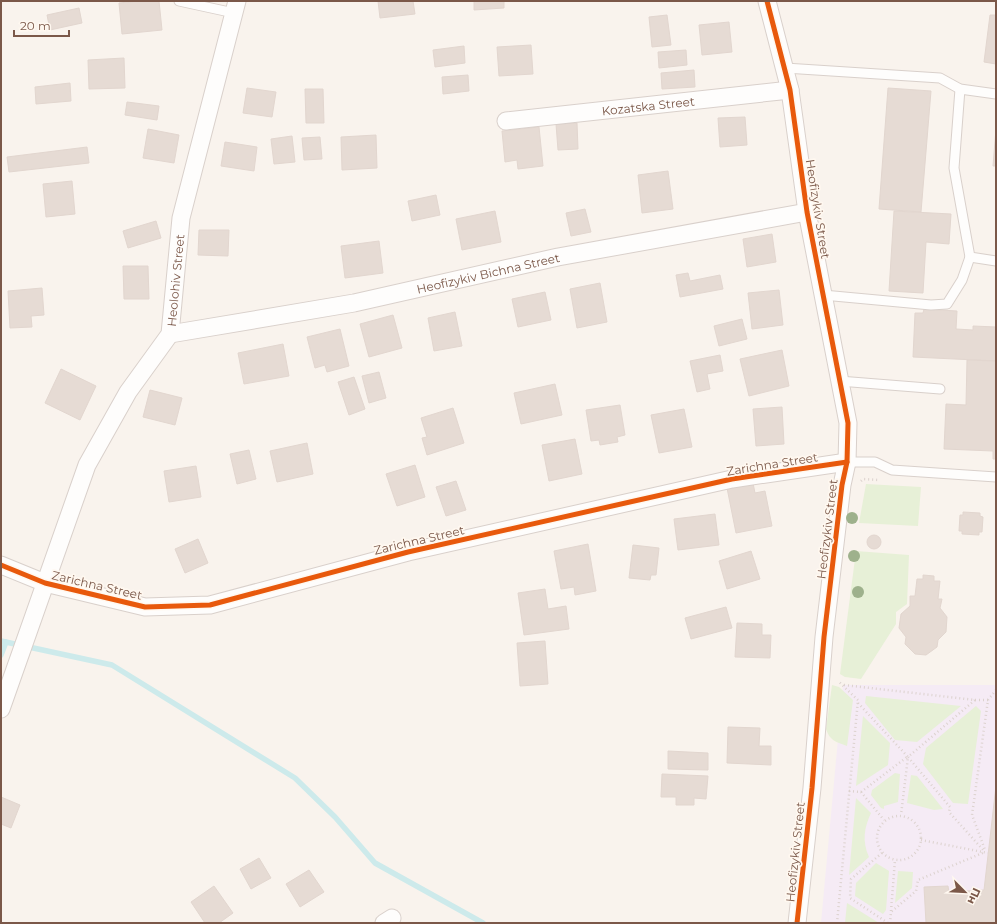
<svg xmlns="http://www.w3.org/2000/svg" width="997" height="924" font-family="Montserrat,sans-serif">
<rect width="100%" height="100%" fill="#f9f3ed"/>
<!-- education -->
<path fill="#f5ebf5" d="M 843,685 L 996,685 L 996,923 L 821,923 Z"/>
<!-- green -->
<g fill="#e7f0d7">
<path d="M 866,484 L 921,487 L 918,526 L 859,523 Z"/>
<path d="M 856,551 L 909,555 L 907,604 L 896,612 L 896,624 L 861,679 L 845,677 L 840,674 Z"/>
<path d="M 832,685 L 839,687 L 853,700 L 847,746 C 836,742 830,741 826,729 Z"/>
<path d="M 866,696 L 961,706 L 917,742 L 895,740 L 865,703 Z"/>
<path d="M 976,706 L 981,711 L 968,804 L 953,803 L 923,764 L 926,748 Z"/>
<path d="M 863,716 L 890,743 L 888,765 L 856,786 Z"/>
<path d="M 895,773 L 900,774 L 898,802 L 884,806 L 884,809 L 881,808 L 871,795 L 872,790 Z"/>
<path d="M 911,775 L 917,776 L 943,809 L 934,810 L 907,803 Z"/>
<path d="M 856,798 L 871,813 C 864,828 862,841 869,857 L 849,875 Z"/>
<path d="M 876,863 L 889,871 L 886,910 L 883,914 L 855,896 L 856,883 Z"/>
<path d="M 898,871 L 913,872 L 912,888 L 895,903 Z"/>
<path d="M 847,903 L 879,923 L 845,923 Z"/>
</g>
<g fill="none" stroke-linecap="round" stroke-linejoin="round">
<!-- stream -->
<g stroke="#cdeaeb" stroke-width="5.5">
<path d="M 1,641 L 112,665 L 295,778 L 335,817 L 375,863 L 483,923"/>
<path d="M 1,655 L 6,642"/>
</g>
</g>
<!-- building -->
<g fill="#e6dbd4" stroke="#e2d6cf">
<path d="M 138,1 L 159,1 L 162,30 L 122,34 L 119,3 Z"/>
<path d="M 378,1 L 413,1 L 415,14 L 380,18 Z"/>
<path d="M 474,1 L 504,1 L 504,8 L 474,10 Z"/>
<path d="M 79,8 L 82,23 L 50,30 L 47,15 Z"/>
<path d="M 667,15 L 671,45 L 652,47 L 649,17 Z"/>
<path d="M 990,15 L 996,15 L 996,64 L 984,62 Z"/>
<path d="M 729,22 L 732,52 L 702,55 L 699,25 Z"/>
<path d="M 531,45 L 533,74 L 499,76 L 497,47 Z"/>
<path d="M 464,46 L 465,63 L 435,67 L 433,50 Z"/>
<path d="M 686,50 L 687,65 L 659,68 L 658,52 Z"/>
<path d="M 124,58 L 125,88 L 89,89 L 88,60 Z"/>
<path d="M 694,70 L 695,87 L 662,89 L 661,73 Z"/>
<path d="M 468,75 L 469,91 L 443,94 L 442,77 Z"/>
<path d="M 70,83 L 71,101 L 36,104 L 35,87 Z"/>
<path d="M 247,88 L 276,92 L 272,117 L 243,113 Z"/>
<path d="M 888,88 L 931,91 L 921,212 L 879,209 Z"/>
<path d="M 305,89 L 323,89 L 324,123 L 306,123 Z"/>
<path d="M 127,102 L 159,106 L 157,120 L 125,115 Z"/>
<path d="M 745,117 L 747,145 L 720,147 L 718,118 Z"/>
<path d="M 577,123 L 578,149 L 558,150 L 556,124 Z"/>
<path d="M 539,127 L 543,166 L 518,169 L 517,160 L 505,162 L 502,131 Z"/>
<path d="M 148,129 L 179,135 L 174,163 L 143,158 Z"/>
<path d="M 996,129 L 996,166 L 993,166 Z"/>
<path d="M 376,135 L 377,168 L 342,170 L 341,137 Z"/>
<path d="M 292,136 L 295,162 L 274,164 L 271,139 Z"/>
<path d="M 320,137 L 322,159 L 304,160 L 302,138 Z"/>
<path d="M 225,142 L 257,147 L 254,171 L 221,166 Z"/>
<path d="M 87,147 L 89,163 L 9,172 L 7,157 Z"/>
<path d="M 668,171 L 673,209 L 642,213 L 638,175 Z"/>
<path d="M 72,181 L 75,214 L 46,217 L 43,184 Z"/>
<path d="M 436,195 L 440,215 L 412,221 L 408,201 Z"/>
<path d="M 585,209 L 591,232 L 571,236 L 566,213 Z"/>
<path d="M 495,211 L 501,242 L 462,250 L 456,219 Z"/>
<path d="M 894,211 L 951,214 L 949,244 L 926,242 L 923,293 L 889,291 Z"/>
<path d="M 156,221 L 161,238 L 128,248 L 123,231 Z"/>
<path d="M 199,230 L 229,230 L 228,256 L 198,255 Z"/>
<path d="M 772,234 L 776,262 L 747,267 L 743,239 Z"/>
<path d="M 379,241 L 383,273 L 345,278 L 341,246 Z"/>
<path d="M 123,266 L 148,266 L 149,299 L 124,299 Z"/>
<path d="M 688,273 L 690,281 L 720,275 L 723,289 L 680,297 L 676,275 Z"/>
<path d="M 600,283 L 607,322 L 577,328 L 570,289 Z"/>
<path d="M 42,288 L 44,315 L 31,316 L 32,327 L 10,328 L 8,291 Z"/>
<path d="M 779,290 L 783,325 L 752,329 L 748,293 Z"/>
<path d="M 545,292 L 551,320 L 518,327 L 512,299 Z"/>
<path d="M 924,309 L 957,311 L 956,329 L 973,330 L 973,326 L 996,327 L 996,361 L 913,357 L 915,313 L 923,313 Z"/>
<path d="M 455,312 L 462,346 L 434,351 L 428,318 Z"/>
<path d="M 393,315 L 402,348 L 369,357 L 360,324 Z"/>
<path d="M 742,319 L 747,339 L 719,346 L 714,326 Z"/>
<path d="M 340,329 L 349,366 L 327,372 L 325,365 L 315,368 L 307,337 Z"/>
<path d="M 283,344 L 289,376 L 244,384 L 238,353 Z"/>
<path d="M 782,350 L 789,386 L 749,396 L 740,359 Z"/>
<path d="M 720,355 L 723,371 L 707,374 L 710,389 L 697,392 L 690,361 Z"/>
<path d="M 967,360 L 996,361 L 996,459 L 993,459 L 993,451 L 944,449 L 946,404 L 966,405 Z"/>
<path d="M 61,369 L 96,386 L 80,420 L 45,403 Z"/>
<path d="M 379,372 L 386,398 L 369,403 L 362,376 Z"/>
<path d="M 354,377 L 365,409 L 349,415 L 338,382 Z"/>
<path d="M 555,384 L 562,415 L 521,424 L 514,393 Z"/>
<path d="M 150,390 L 182,398 L 175,425 L 143,417 Z"/>
<path d="M 620,405 L 625,435 L 617,437 L 618,442 L 600,445 L 599,440 L 591,441 L 586,410 Z"/>
<path d="M 782,407 L 784,444 L 756,446 L 753,409 Z"/>
<path d="M 453,408 L 464,443 L 427,455 L 422,438 L 427,437 L 421,418 Z"/>
<path d="M 684,409 L 692,447 L 659,453 L 651,415 Z"/>
<path d="M 575,439 L 582,474 L 549,481 L 542,445 Z"/>
<path d="M 307,443 L 313,474 L 277,482 L 270,451 Z"/>
<path d="M 249,450 L 256,479 L 237,484 L 230,454 Z"/>
<path d="M 415,465 L 425,497 L 397,506 L 386,474 Z"/>
<path d="M 196,466 L 201,497 L 169,502 L 164,471 Z"/>
<path d="M 456,481 L 466,510 L 446,516 L 436,487 Z"/>
<path d="M 753,483 L 755,493 L 765,491 L 772,526 L 736,533 L 727,488 Z"/>
<path d="M 963,512 L 980,513 L 980,516 L 983,517 L 982,532 L 979,532 L 979,535 L 962,534 L 962,531 L 959,531 L 960,515 L 963,515 Z"/>
<path d="M 715,514 L 719,545 L 678,550 L 674,519 Z"/>
<circle cx="874" cy="542" r="7"/>
<path d="M 198,539 L 208,563 L 185,573 L 175,549 Z"/>
<path d="M 588,544 L 596,591 L 575,595 L 574,587 L 561,589 L 554,551 Z"/>
<path d="M 633,545 L 659,548 L 656,575 L 651,575 L 650,580 L 629,578 Z"/>
<path d="M 751,551 L 760,579 L 727,589 L 719,561 Z"/>
<path d="M 923,575 L 934,576 L 934,581 L 940,581 L 938,599 L 942,599 L 940,608 L 947,617 L 946,632 L 938,640 L 937,647 L 926,655 L 915,654 L 905,644 L 906,637 L 899,628 L 901,614 L 910,606 L 910,596 L 915,596 L 917,579 L 923,579 Z"/>
<path d="M 545,589 L 548,609 L 566,606 L 569,629 L 524,635 L 518,593 Z"/>
<path d="M 726,607 L 732,628 L 691,639 L 685,618 Z"/>
<path d="M 737,623 L 762,624 L 762,635 L 771,635 L 770,658 L 735,657 Z"/>
<path d="M 545,641 L 548,684 L 520,686 L 517,643 Z"/>
<path d="M 728,727 L 760,728 L 759,746 L 771,746 L 771,765 L 727,763 Z"/>
<path d="M 668,751 L 708,753 L 708,770 L 668,769 Z"/>
<path d="M 662,774 L 708,776 L 706,799 L 694,798 L 694,805 L 676,805 L 676,797 L 661,797 Z"/>
<path d="M 996,786 L 996,923 L 926,923 L 924,887 L 948,886 L 949,892 L 984,890 Z"/>
<path d="M 1,797 L 20,805 L 11,828 L 1,824 Z"/>
<path d="M 259,858 L 271,878 L 251,889 L 240,869 Z"/>
<path d="M 309,870 L 324,892 L 300,907 L 286,884 Z"/>
<path d="M 214,886 L 233,913 L 219,923 L 205,923 L 191,902 Z"/>
</g>
<g fill="none" stroke-linecap="round" stroke-linejoin="round">
<!-- service casing -->
<g stroke="#d9d0cb" stroke-width="11">
<g id="service">
<path d="M 179,1 L 234,13"/>
<path d="M 785,68 L 940,78 L 960,89 L 996,94"/>
<path d="M 960,89 L 954,168 L 970,257 L 996,261"/>
<path d="M 823,295 L 931,305 L 947,304 L 962,280 L 970,257"/>
<path d="M 839,381 L 940,389"/>
<path d="M 847,462 L 875,462 L 892,470 L 996,477"/>
</g>
</g>
<!-- minor casing -->
<g stroke="#d9d0cb" stroke-width="19">
<g id="minor">
<path d="M 767,1 L 790,90 L 807,212 L 848,423 L 847,462 L 842,485 L 824,637 L 812,788 L 797,923"/>
<path id="s1" d="M 506,121 L 790,90"/>
<path id="s2" d="M 170,334 L 354,303 L 558,257 L 807,212"/>
<path d="M 1,565 L 45,583 L 145,607 L 210,605 L 408,552 L 732,479 L 847,462"/>
<path id="s3" d="M 1,709 L 87,465 L 128,392 L 170,334 L 181,218 L 237,1"/>
<path d="M 384,923 L 392,918"/>
</g>
</g>
<!-- path -->
<g stroke="#dcd2ce" stroke-width="2.5" stroke-dasharray="1 3" stroke-linecap="butt">
<path d="M 861,481 L 863,479 L 879,480"/>
<path d="M 844,685 L 975,700 L 908,757 L 950,807 L 949,812 L 985,852"/>
<path d="M 975,700 L 988,700 L 972,815 L 985,850"/>
<path d="M 988,700 L 996,690"/>
<path d="M 858,703 L 908,757 L 901,815"/>
<path d="M 849,791 L 861,792 L 884,820"/>
<path d="M 861,792 L 907,757"/>
<circle cx="899" cy="838" r="22"/>
<path d="M 921,840 L 988,853"/>
<path d="M 882,853 L 851,879 L 850,898 L 888,923"/>
<path d="M 891,911 L 895,860"/>
<path d="M 837,923 L 858,700 L 838,681"/>
<path d="M 890,923 L 891,912 L 916,891 L 918,880 L 985,852"/>
</g>
<!-- service -->
<use href="#service" stroke="#fefdfc" stroke-width="9"/>
<!-- minor -->
<use href="#minor" stroke="#fefdfc" stroke-width="17"/>
<!-- cycleway casing -->
<g stroke="#fff8f0" stroke-width="8">
<g id="cycleway">
<path d="M 767,1 L 790,90 L 807,212 L 848,423 L 847,462 L 842,485 L 824,637 L 812,788 L 797,923"/>
<path d="M 1,565 L 45,583 L 145,607 L 210,605 L 408,552 L 732,479 L 847,462"/>
</g>
</g>
<!-- cycleway -->
<use href="#cycleway" stroke="#e8590c" stroke-width="5"/>
</g>
<!-- trees -->
<g fill="#9eb18c">
<circle cx="852" cy="518" r="6"/>
<circle cx="854" cy="556" r="6"/>
<circle cx="858" cy="592" r="6"/>
</g>
<g text-anchor="middle" dominant-baseline="central" stroke-width="3.5" stroke-linejoin="round" paint-order="stroke">
<!-- street labels -->
<g font-size="12" fill="#7b5849" stroke="#fff8f0">
<text stroke="none"><textPath href="#s1" startOffset="143">Kozatska Street</textPath></text>
<text transform="translate(818 209) rotate(81)">Heofizykiv Street</text>
<text stroke="none"><textPath href="#s2" startOffset="324">Heofizykiv Bichna Street</textPath></text>
<text stroke="none"><textPath href="#s3" startOffset="468">Heolohiv Street</textPath></text>
<text transform="translate(772 464) rotate(-9)">Zarichna Street</text>
<text transform="translate(827 529) rotate(-83)">Heofizykiv Street</text>
<text transform="translate(419 540) rotate(-13)">Zarichna Street</text>
<text transform="translate(97 585) rotate(13)">Zarichna Street</text>
<text transform="translate(795 852) rotate(-84)">Heofizykiv Street</text>
</g>
</g>
<!-- border -->
<rect width="997" height="924" fill="none" stroke="#7b5849" stroke-width="4"/>
<!-- north arrow -->
<g transform="translate(965 892) rotate(114)" stroke="#fff8f0" stroke-width="3" paint-order="stroke">
<path d="M0-3L7 15L0 10L-7 15Z" fill="#7b5849"/>
<text y="-6" font-size="11" font-weight="bold" text-anchor="middle" fill="#7b5849">Пн</text>
</g>
<!-- scale -->
<path d="M14 30v6h55v-6" fill="none" stroke="#7b5849" stroke-width="2"/>
<text x="20" y="30" font-size="12" fill="#7b5849" stroke="#fff8f0" stroke-width="3" paint-order="stroke">20 m</text>
</svg>
